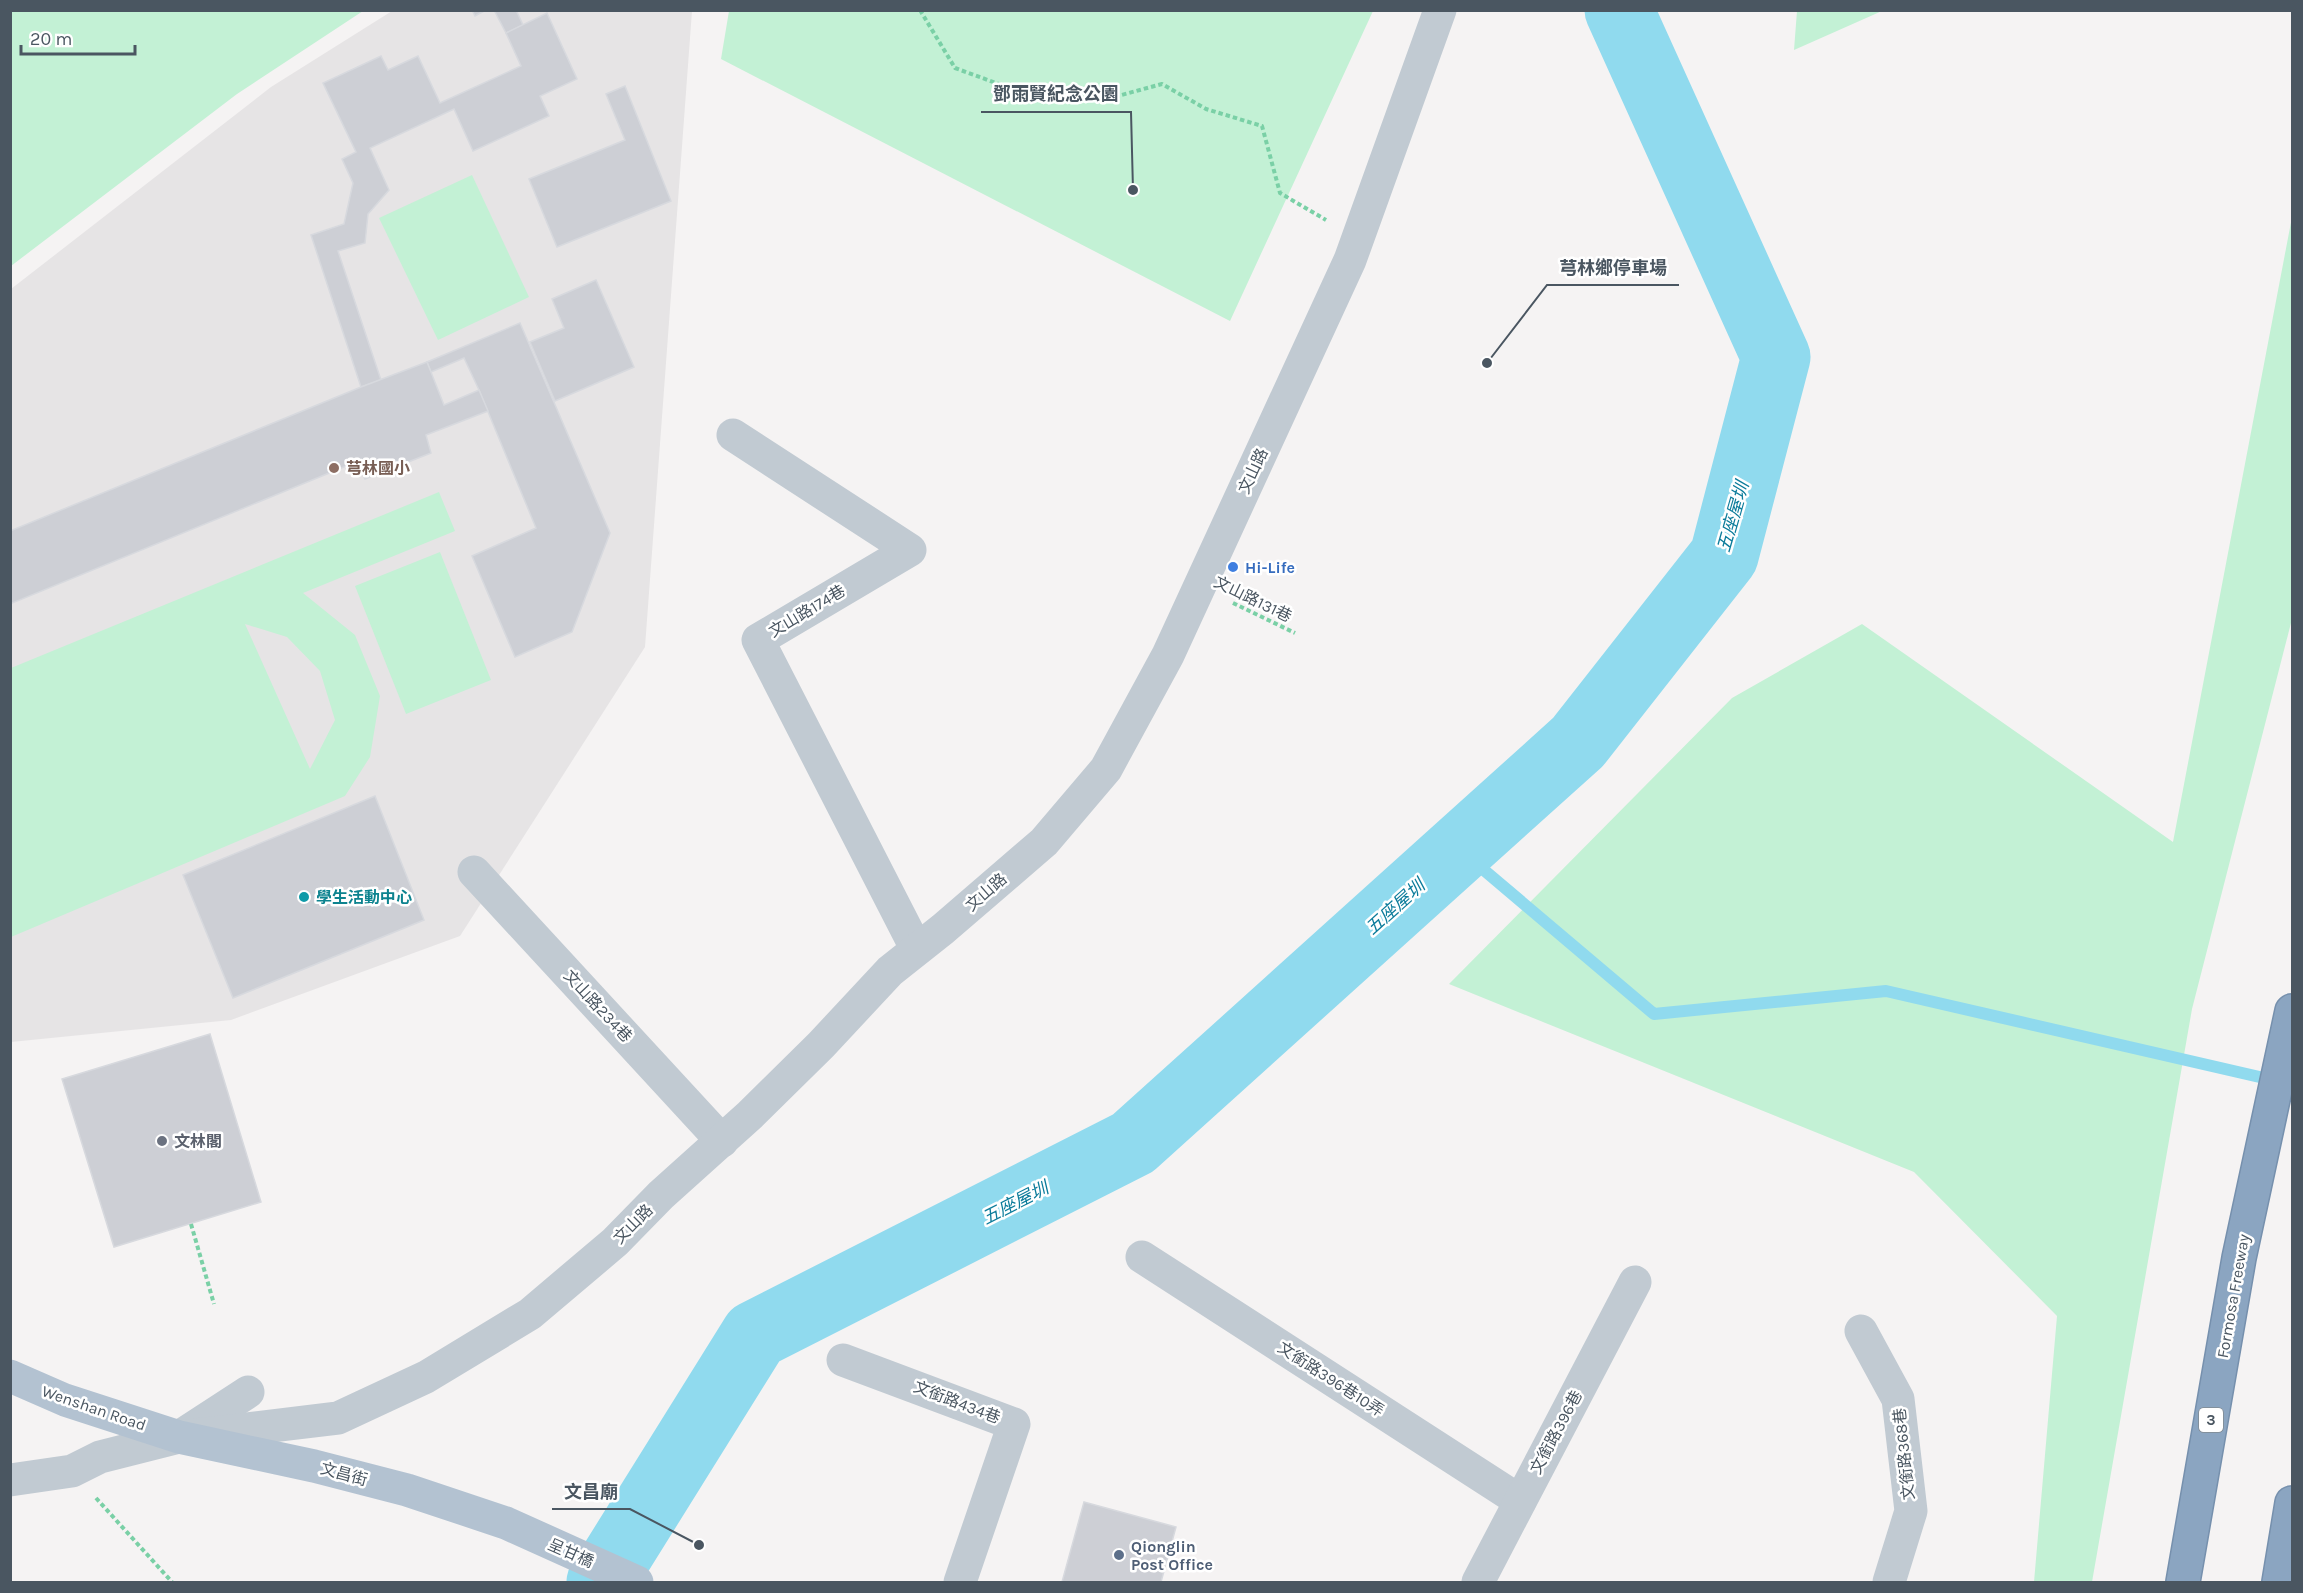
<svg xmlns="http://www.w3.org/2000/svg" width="2303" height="1593" font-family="Karla,'Noto Sans TC',sans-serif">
<rect width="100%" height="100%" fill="#f5f3f3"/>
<!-- education -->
<path fill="#e6e4e5" d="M 392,11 L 692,11 L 645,647 L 460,936 L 231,1020 L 11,1042 L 11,289 L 271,87 Z"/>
<!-- green -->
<g fill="#c3f1d5" fill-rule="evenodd">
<path d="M 11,10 L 363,10 L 363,11 L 237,94 L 11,266 Z"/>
<path d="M 729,11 L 729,10 L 1373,11 L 1230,321 L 721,59 Z"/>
<path d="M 1797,11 L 1797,10 L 1882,11 L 1794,50 Z"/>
<path d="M 472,175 L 529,297 L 438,340 L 379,218 Z"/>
<path d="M 2292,217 L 2292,619 L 2192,1009 L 2092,1582 L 2034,1582 L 2057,1316 L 1914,1172 L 1449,984 L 1732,698 L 1862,624 L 2173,842 Z"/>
<path d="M 439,492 L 455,531 L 303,593 L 355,635 L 380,696 L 370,757 L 345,796 L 11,937 L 11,668 ZM 245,624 L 287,637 L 320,671 L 335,720 L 310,769 Z"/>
<path d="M 440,552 L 491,680 L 406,714 L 355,586 Z"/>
</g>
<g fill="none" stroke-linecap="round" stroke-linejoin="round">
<!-- stream -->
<path stroke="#90daee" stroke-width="12" d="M 1459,849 L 1654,1014 L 1886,991 L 2277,1081"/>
<!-- river -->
<path stroke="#90daee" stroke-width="69" d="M 601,1582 L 755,1335 L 1133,1143 L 1578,742 L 1724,556 L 1776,357 L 1619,10"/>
</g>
<!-- building -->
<g fill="#cdcfd5" stroke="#d7d9de" stroke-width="1.5">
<path d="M 472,10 L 486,10 L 475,16 Z"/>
<path d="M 494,10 L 516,10 L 523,25 L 506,33 Z"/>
<path d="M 547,13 L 577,79 L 540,96 L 549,116 L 473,151 L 454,109 L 370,148 L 389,190 L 368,214 L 365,243 L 338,251 L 381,380 L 361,387 L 311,235 L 344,224 L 353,183 L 342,159 L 356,152 L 323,83 L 381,56 L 388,70 L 418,56 L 440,103 L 521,66 L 506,33 Z"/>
<path d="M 625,86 L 671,201 L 557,247 L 529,179 L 625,140 L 606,94 Z"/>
<path d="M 596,280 L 634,367 L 555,401 L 530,342 L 564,328 L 552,299 Z"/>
<path d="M 520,323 L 610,533 L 572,632 L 515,657 L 472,556 L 536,528 L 479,390 L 464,358 L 431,372 L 427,362 Z"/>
<path d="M 427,362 L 444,405 L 479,390 L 488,411 L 426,435 L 431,453 L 365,479 L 356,462 L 10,604 L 10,531 L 361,387 Z"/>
<path d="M 375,796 L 424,920 L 233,998 L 183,875 Z"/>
<path d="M 210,1034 L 261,1202 L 114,1247 L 62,1079 Z"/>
<path d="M 1084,1502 L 1176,1527 L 1161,1582 L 1062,1582 Z"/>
</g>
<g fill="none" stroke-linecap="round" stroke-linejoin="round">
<!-- highway casing -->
<g stroke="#7690ad" stroke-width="36">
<g id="highway">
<path d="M 2183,1582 L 2239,1258 L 2292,1011"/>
<path d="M 2279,1582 L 2292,1503"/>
</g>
</g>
<!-- path -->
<g stroke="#7ad0a6" stroke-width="4" stroke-dasharray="4.5 3" stroke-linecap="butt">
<path d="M 920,10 L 955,68 L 1015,90 L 1056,99 L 1114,97 L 1162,84 L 1206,109 L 1262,126 L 1280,193 L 1326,220"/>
<path d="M 1233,603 L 1295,633"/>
<path d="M 191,1224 L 214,1304"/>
<path d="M 96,1498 L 172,1582"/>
</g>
<!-- minor -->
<g stroke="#c1cad2" stroke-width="33">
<path d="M 733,435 L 910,550 L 758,640 L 916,948"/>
<path d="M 474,872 L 722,1141"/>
<path d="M 1142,1257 L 1520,1501"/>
<path d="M 1861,1331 L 1898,1399 L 1911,1511 L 1889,1582"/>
<path d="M 843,1360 L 1014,1424 L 960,1582"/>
<path d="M 185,1433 L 248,1392"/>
<path d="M 10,1480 L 72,1471 L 100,1457 L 179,1437 L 338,1418 L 426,1377 L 530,1314 L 615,1242 L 661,1195 L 750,1115 L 821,1045 L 890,971 L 943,929 L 1044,842 L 1106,769 L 1168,655 L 1350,260 L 1440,10"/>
<path d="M 1478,1582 L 1635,1282"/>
</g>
<!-- major -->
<path stroke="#b3c2d1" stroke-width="33" d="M 10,1376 L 65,1400 L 179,1437 L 314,1466 L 407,1490 L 506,1523 L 637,1582"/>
<!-- highway -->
<use href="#highway" stroke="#8ba5c1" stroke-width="33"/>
</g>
<!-- markers -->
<circle fill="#8d6e63" stroke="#fff" stroke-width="2" cx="334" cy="468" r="6"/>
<circle fill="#3f7fe0" stroke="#fff" stroke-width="2" cx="1233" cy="567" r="6"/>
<circle fill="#0f9aa8" stroke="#fff" stroke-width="2" cx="304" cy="897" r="6"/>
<circle fill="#6b7280" stroke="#fff" stroke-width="2" cx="162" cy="1141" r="6"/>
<circle fill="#5c6f8a" stroke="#fff" stroke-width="2" cx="1119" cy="1555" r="6"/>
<g text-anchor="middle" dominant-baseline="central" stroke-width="5" stroke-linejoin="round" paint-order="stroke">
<!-- shield labels -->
<rect fill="#fff" stroke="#808990" stroke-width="1.5" x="2199" y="1408" width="24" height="24" rx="4.5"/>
<g font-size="15" font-weight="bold" fill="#4a5661">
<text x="2211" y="1420">3</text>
</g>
<!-- education labels -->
<g font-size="16" font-weight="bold" fill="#785e54" stroke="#fff" text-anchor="start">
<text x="346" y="468">芎林國小</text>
</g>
<!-- street labels -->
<g font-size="16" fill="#4a5661" stroke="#fff">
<text transform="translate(1253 471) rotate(-65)">文山路</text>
<text transform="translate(1253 599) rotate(26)">文山路131巷</text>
<text transform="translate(807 611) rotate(-31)">文山路174巷</text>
<text transform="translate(986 892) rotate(-41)">文山路</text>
<text transform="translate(598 1006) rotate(47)">文山路234巷</text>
<text transform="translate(633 1224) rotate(-45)">文山路</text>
<text transform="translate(2233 1296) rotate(-80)">Formosa Freeway</text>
<text transform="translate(1331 1379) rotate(33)">文銜路396巷10弄</text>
<text transform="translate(957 1402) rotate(21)">文銜路434巷</text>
<text transform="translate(94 1408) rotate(19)">Wenshan Road</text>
<text transform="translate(1556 1432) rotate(-62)">文銜路396巷</text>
<text transform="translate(1904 1454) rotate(-96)">文銜路368巷</text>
<text transform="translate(344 1474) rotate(15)">文昌街</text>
<text transform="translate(571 1553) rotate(24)">呈甘橋</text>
</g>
<!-- shop labels -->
<g font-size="16" font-weight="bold" fill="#366cbe" stroke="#fff" text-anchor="start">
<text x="1245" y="567">Hi-Life</text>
</g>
<!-- culture labels -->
<g font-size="16" font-weight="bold" fill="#0d838f" stroke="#fff" text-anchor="start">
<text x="316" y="897">學生活動中心</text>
</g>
<!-- worship labels -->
<g font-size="16" font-weight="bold" fill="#5b616d" stroke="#fff" text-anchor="start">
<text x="174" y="1141">文林閣</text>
</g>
<!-- service labels -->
<g font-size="16" font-weight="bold" fill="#4e5e75" stroke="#fff" text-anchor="start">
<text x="1131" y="1546">Qionglin<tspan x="1131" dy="18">Post Office</tspan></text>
</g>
<!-- water labels -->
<g font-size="18" font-style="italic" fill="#0c7c9b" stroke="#fff">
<text transform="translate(1733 517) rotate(-74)">五座屋圳</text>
<text transform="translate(1395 907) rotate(-42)">五座屋圳</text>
<text transform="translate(1015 1203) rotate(-27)">五座屋圳</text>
</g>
</g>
<!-- callouts -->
<path fill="none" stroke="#4a5661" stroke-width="2" d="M1133 190L1131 112H981M1487 363L1547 285H1679M699 1545L630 1509H552"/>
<g fill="#4a5661" stroke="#fff" stroke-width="2">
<circle cx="1133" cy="190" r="6"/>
<circle cx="1487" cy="363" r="6"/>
<circle cx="699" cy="1545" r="6"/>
</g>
<g font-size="18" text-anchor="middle" font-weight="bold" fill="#4a5661" stroke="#fff" stroke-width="5" stroke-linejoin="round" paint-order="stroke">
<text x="1056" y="100">鄧雨賢紀念公園</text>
<text x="1613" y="274">芎林鄉停車場</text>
<text x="591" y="1498">文昌廟</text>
</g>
<!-- border -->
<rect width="2303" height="1593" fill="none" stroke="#4a5661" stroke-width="24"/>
<!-- scale -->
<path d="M21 45v9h114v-9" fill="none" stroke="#4a5661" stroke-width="3"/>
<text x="30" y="45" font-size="18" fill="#4a5661" stroke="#ffffff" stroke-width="4.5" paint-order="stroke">20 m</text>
</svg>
